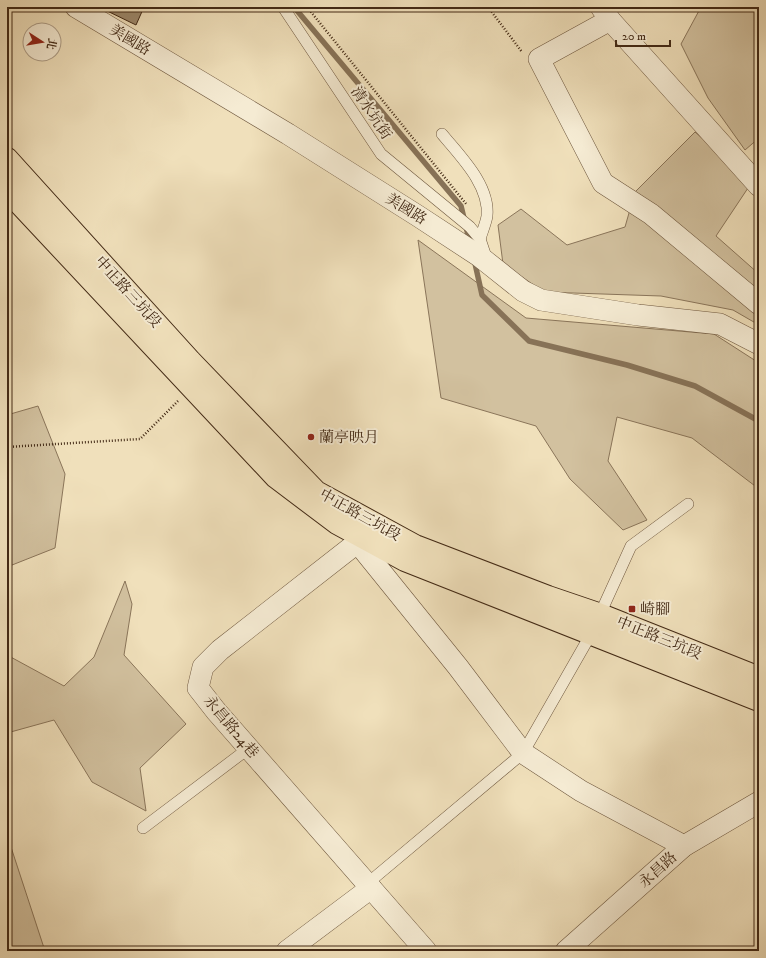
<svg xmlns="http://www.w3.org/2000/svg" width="766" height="958" font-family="'IM FELL DW Pica','Noto Serif TC',serif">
<rect width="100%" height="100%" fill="#f0e0bb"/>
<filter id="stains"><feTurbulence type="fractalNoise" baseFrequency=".005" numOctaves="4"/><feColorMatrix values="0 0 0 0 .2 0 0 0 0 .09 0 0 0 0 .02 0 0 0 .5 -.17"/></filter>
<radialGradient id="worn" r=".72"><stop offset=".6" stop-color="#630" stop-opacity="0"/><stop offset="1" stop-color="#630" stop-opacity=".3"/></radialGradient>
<!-- green -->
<g fill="#d2c19f" stroke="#8a755a">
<path d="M 701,7 L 759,7 L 759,138 L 745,150 L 708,98 L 681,44 Z"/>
<path d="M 695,132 L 752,182 L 716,236 L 759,274 L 759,325 L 733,310 L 661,296 L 544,292 L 503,264 L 498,225 L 521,209 L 567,245 L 625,227 L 635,192 Z"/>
<path d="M 418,240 L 526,318 L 714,334 L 759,363 L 759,489 L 692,438 L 617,417 L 608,461 L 647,520 L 623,530 L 570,479 L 536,426 L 441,398 Z"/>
<path d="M 38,406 L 65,474 L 55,548 L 7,567 L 7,415 Z"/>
<path d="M 125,581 L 132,604 L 124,655 L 186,724 L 140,768 L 146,811 L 92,782 L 54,720 L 7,733 L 7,655 L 64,686 L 94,657 Z"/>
<path d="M 7,839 L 9,841 L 45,951 L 7,951 Z"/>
</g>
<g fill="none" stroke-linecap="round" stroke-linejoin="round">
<!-- stream -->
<g stroke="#877257" stroke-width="5.5">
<path d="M 294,7 L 461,206 L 470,243"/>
<path d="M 474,259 L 482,295 L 529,341 L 627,365 L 695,386 L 759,421"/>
</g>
</g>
<!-- building -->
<path fill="#9c886b" stroke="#422915" d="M 99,7 L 144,7 L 136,25 Z"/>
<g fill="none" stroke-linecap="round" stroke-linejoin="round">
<!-- lane casing -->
<g stroke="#6e573e" stroke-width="12">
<g id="lane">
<path d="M 283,7 L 381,154 L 470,227 L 480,239 L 487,260"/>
<path d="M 442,134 C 460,156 490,185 487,216 C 486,223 482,232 480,239"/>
<path d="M 143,828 L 249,748"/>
<path d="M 368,883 L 523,753 L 591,634 L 631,546 L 688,504"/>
</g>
</g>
<!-- street casing -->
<g stroke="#6e573e" stroke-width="22">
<g id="street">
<path d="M 76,7 L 288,134 L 418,216 L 479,256 L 523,291 L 541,300 L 638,315 L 720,324 L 759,344"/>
<path d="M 601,7 L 610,20 L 539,59 L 603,183 L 651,214 L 759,304"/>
<path d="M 610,20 L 759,186"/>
<path d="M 376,528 L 220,650 L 203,667 L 198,688 L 216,711 L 426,951"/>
<path d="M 357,542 L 458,667 L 523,753 L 581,791 L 684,846"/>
<path d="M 287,951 L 371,888"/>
<path d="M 566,951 L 684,846 L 759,802"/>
</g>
</g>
<!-- primary casing -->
<g stroke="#422915" stroke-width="24">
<g id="primary">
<path d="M 7,159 L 190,361 L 316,492 L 415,546 L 548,597 L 598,614 L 759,678"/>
<path d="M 7,190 L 276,477 L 337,523 L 405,560 L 759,700"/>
</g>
</g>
<!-- path -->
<g stroke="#422915" stroke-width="2.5" stroke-dasharray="1 2" stroke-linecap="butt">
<path d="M 307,7 L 467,205"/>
<path d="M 488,7 L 522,52"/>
<path d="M 7,447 L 140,439 L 178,401"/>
</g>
<!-- lane -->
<use href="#lane" stroke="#f5ebd3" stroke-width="11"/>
<!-- street -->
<use href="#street" stroke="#f5ebd3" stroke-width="21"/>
<!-- primary -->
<use href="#primary" stroke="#f0e0bb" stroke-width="22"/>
</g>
<!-- markers -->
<g fill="#8f2418" stroke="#f5ebd3" stroke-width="1.5">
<circle cx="311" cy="437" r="4"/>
<rect x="628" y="605" width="8" height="8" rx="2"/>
</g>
<g text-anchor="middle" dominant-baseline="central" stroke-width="4" stroke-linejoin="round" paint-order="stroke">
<!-- street labels -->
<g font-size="15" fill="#422915" stroke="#f5ebd3">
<text transform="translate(130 40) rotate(31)">美國路</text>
<text transform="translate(371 113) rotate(56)">清水坑街</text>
<text transform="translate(406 209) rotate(32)">美國路</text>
<text transform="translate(128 292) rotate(48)">中正路三坑段</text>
<text transform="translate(360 515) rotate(29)">中正路三坑段</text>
<text transform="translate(659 638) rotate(22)">中正路三坑段</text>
<text transform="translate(231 727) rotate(50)">永昌路24巷</text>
<text transform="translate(658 870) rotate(-42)">永昌路</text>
</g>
<!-- poi labels -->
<g font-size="15" fill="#422915" stroke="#f5ebd3" text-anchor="start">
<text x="319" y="437">蘭亭映月</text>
<text x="640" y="609">崎腳</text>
</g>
</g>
<!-- margin -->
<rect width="766" height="958" fill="none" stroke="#f0e0bb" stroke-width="24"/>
<rect x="8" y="8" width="750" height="942" fill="none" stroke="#422915" stroke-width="2"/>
<rect x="12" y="12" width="742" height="934" fill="none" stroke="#422915"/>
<!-- north arrow -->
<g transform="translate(42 42) rotate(102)"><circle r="19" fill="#f5ebd3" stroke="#ad9d87"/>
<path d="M0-3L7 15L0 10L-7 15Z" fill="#8f2418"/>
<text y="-6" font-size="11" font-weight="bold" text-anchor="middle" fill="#422915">北</text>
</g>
<!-- scale -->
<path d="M616 40v6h54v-6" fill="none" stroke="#422915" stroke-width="2"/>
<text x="622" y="40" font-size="12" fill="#422915" stroke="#f5ebd3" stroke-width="3" paint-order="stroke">20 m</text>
<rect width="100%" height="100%" filter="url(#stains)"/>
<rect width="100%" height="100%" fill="url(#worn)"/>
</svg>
